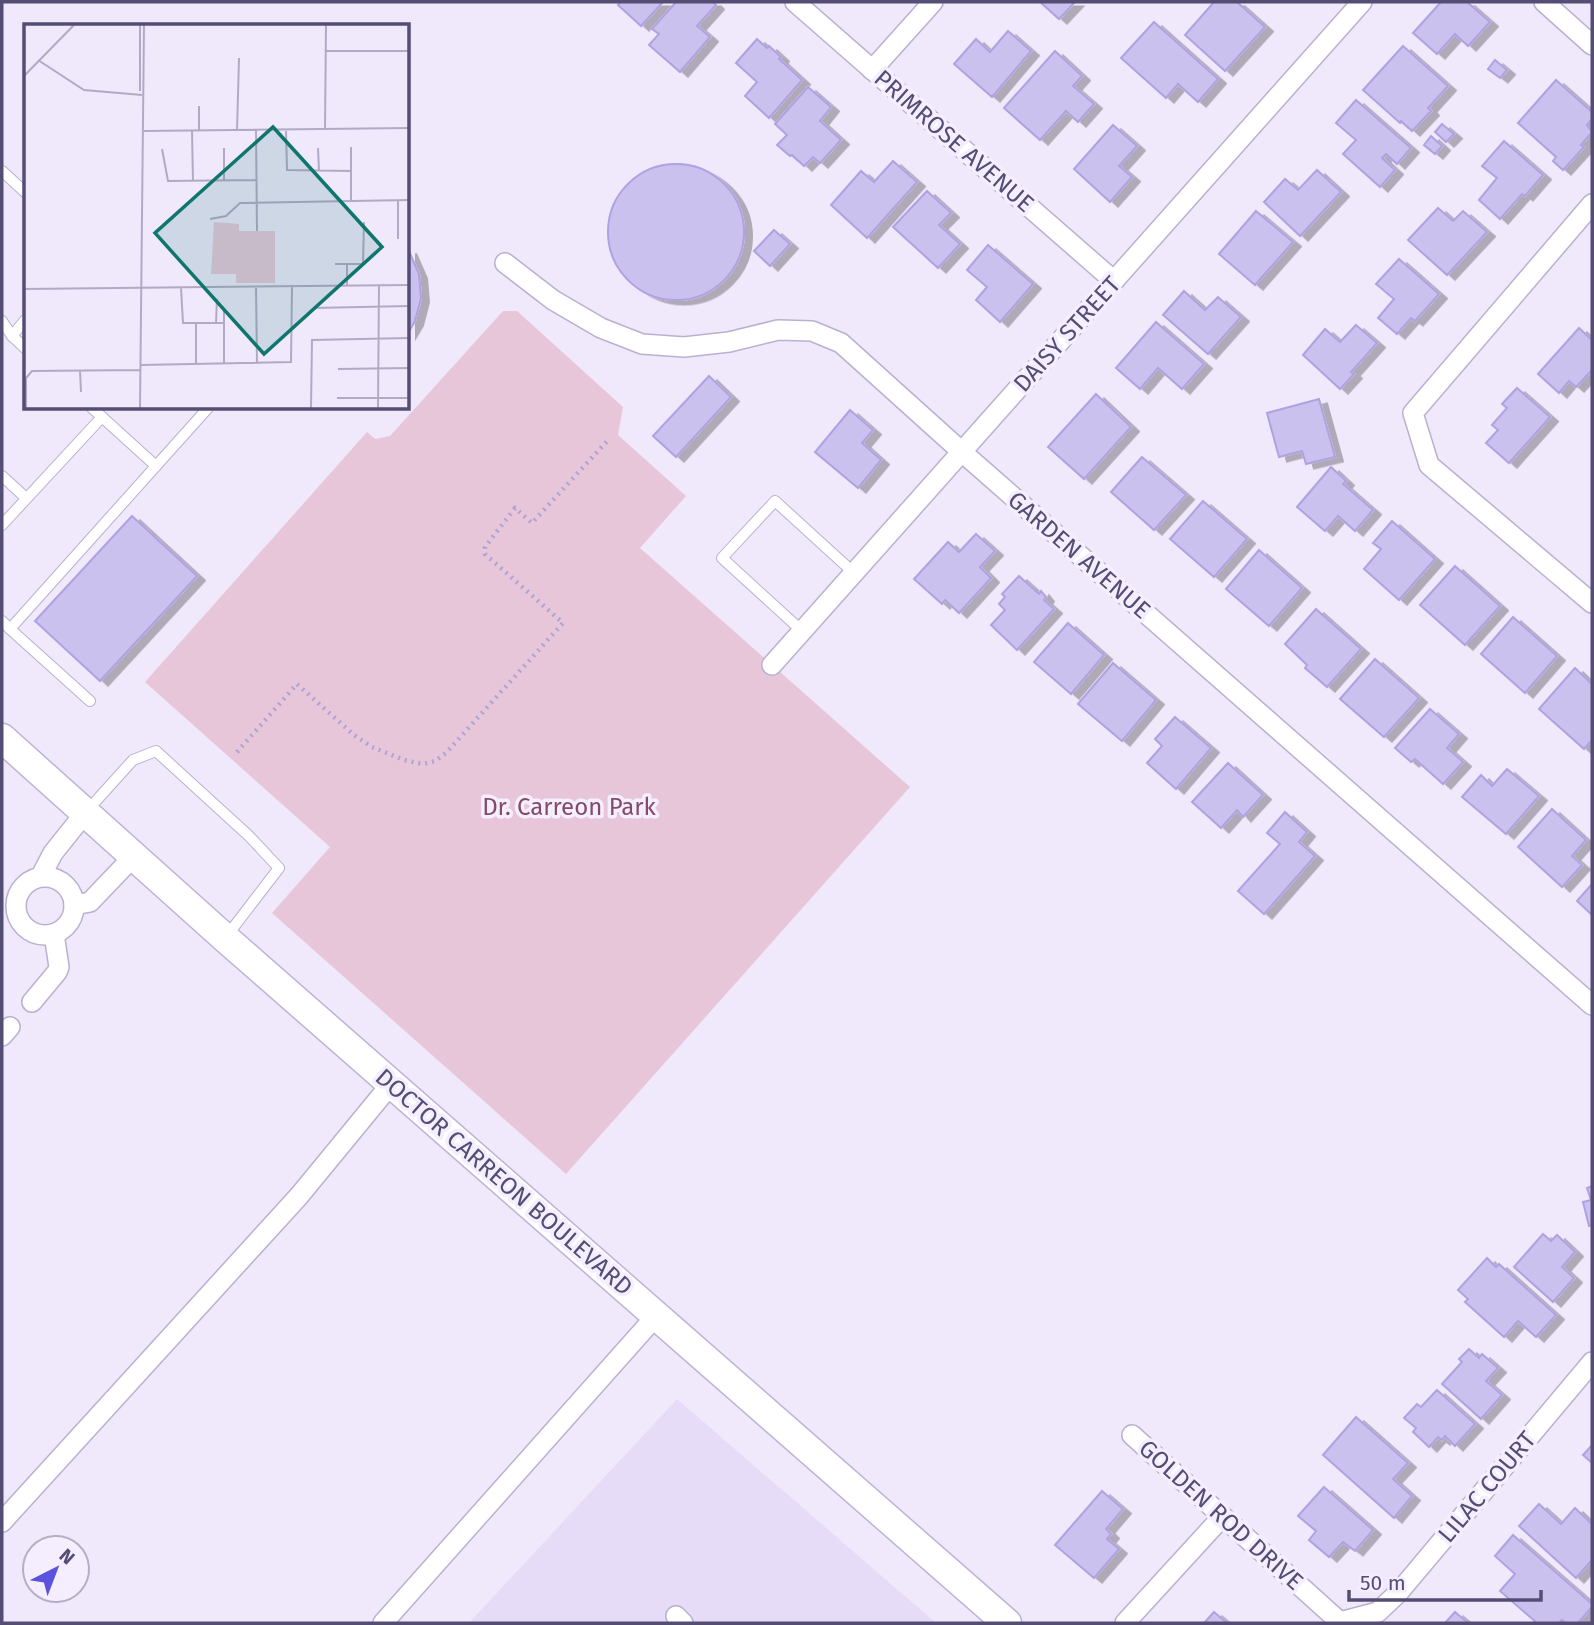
<svg xmlns="http://www.w3.org/2000/svg" width="1594" height="1625" font-family="'Fira Sans',sans-serif">
<defs>
<filter id="shadow"><feDropShadow dx="8" dy="4.5" stdDeviation="0" flood-color="#0004"/></filter>
</defs>
<rect width="100%" height="100%" fill="#f0e8fb"/>
<!-- residential -->
<path fill="#e7dcf8" d="M 677,1399 L 936,1623 L 469,1623 Z"/>
<!-- green -->
<path fill="#e8c6da" d="M 503,311 L 517,311 L 623,407 L 618,435 L 686,496 L 640,548 L 910,787 L 566,1174 L 272,913 L 330,847 L 145,682 L 367,432 L 375,439 L 390,436 Z"/>
<!-- building -->
<g fill="#cbc1ef" stroke="#afa2e1" stroke-width="2" filter="url(#shadow)">
<path d="M 621,2 L 663,2 L 641,26 L 618,5 Z"/>
<path d="M 676,2 L 713,2 L 716,5 L 697,26 L 710,37 L 680,72 L 649,45 L 659,34 L 652,29 Z"/>
<path d="M 1040,2 L 1075,2 L 1059,19 Z"/>
<path d="M 1214,2 L 1237,2 L 1265,27 L 1225,71 L 1185,35 Z"/>
<path d="M 1441,2 L 1467,2 L 1490,22 L 1468,46 L 1455,34 L 1437,54 L 1413,33 Z"/>
<path d="M 1154,22 L 1218,79 L 1198,102 L 1178,84 L 1166,98 L 1121,58 Z"/>
<path d="M 1008,31 L 1031,51 L 992,97 L 954,64 L 976,39 L 990,52 Z"/>
<path d="M 757,39 L 767,48 L 769,46 L 781,57 L 779,59 L 802,80 L 769,118 L 745,96 L 757,82 L 736,63 Z"/>
<path d="M 1403,46 L 1448,86 L 1428,108 L 1431,111 L 1412,131 L 1401,121 L 1400,123 L 1363,90 Z"/>
<path d="M 1055,51 L 1082,76 L 1073,86 L 1094,104 L 1078,122 L 1066,111 L 1040,140 L 1004,108 Z"/>
<path d="M 1495,60 L 1507,70 L 1500,78 L 1488,69 Z"/>
<path d="M 1556,80 L 1592,112 L 1592,119 L 1587,125 L 1592,132 L 1581,145 L 1584,147 L 1563,170 L 1553,161 L 1556,157 L 1518,123 Z"/>
<path d="M 808,87 L 831,107 L 820,121 L 841,140 L 820,163 L 813,157 L 804,166 L 792,155 L 790,156 L 777,145 L 787,135 L 775,124 Z"/>
<path d="M 1356,100 L 1411,148 L 1397,164 L 1386,154 L 1382,158 L 1395,170 L 1380,187 L 1343,154 L 1356,140 L 1336,123 Z"/>
<path d="M 1442,124 L 1454,134 L 1446,142 L 1435,132 Z"/>
<path d="M 1113,125 L 1137,146 L 1119,166 L 1132,177 L 1110,202 L 1074,169 Z"/>
<path d="M 1431,136 L 1442,146 L 1435,154 L 1424,145 Z"/>
<path d="M 1504,141 L 1543,175 L 1525,196 L 1522,194 L 1500,219 L 1479,200 L 1497,178 L 1482,166 Z"/>
<path d="M 893,161 L 917,182 L 867,238 L 831,205 L 861,171 L 874,182 Z"/>
<circle cx="676" cy="232" r="68"/>
<path d="M 1317,170 L 1341,192 L 1300,236 L 1264,202 L 1285,179 L 1298,190 Z"/>
<path d="M 927,191 L 951,213 L 939,225 L 960,244 L 938,268 L 893,227 Z"/>
<path d="M 1438,208 L 1453,221 L 1463,211 L 1487,232 L 1447,275 L 1408,240 Z"/>
<path d="M 1256,211 L 1293,242 L 1255,285 L 1219,254 Z"/>
<path d="M 774,230 L 790,244 L 770,266 L 754,251 Z"/>
<path d="M 988,245 L 1033,284 L 1000,322 L 976,300 L 987,287 L 967,270 Z"/>
<path d="M 408,249 L 419,274 L 421,298 L 415,321 L 408,333 Z"/>
<path d="M 1399,259 L 1439,294 L 1415,321 L 1411,318 L 1397,334 L 1378,318 L 1394,299 L 1376,284 Z"/>
<path d="M 1184,291 L 1205,310 L 1218,297 L 1241,317 L 1208,354 L 1163,315 Z"/>
<path d="M 1156,322 L 1204,364 L 1182,389 L 1158,368 L 1140,389 L 1116,368 Z"/>
<path d="M 1356,325 L 1377,343 L 1351,372 L 1354,374 L 1340,389 L 1303,355 L 1325,329 L 1340,342 Z"/>
<path d="M 1579,328 L 1592,340 L 1592,370 L 1576,387 L 1569,381 L 1559,393 L 1538,374 Z"/>
<path d="M 709,376 L 731,397 L 676,457 L 653,436 Z"/>
<path d="M 1517,388 L 1550,417 L 1509,463 L 1486,443 L 1498,430 L 1492,425 L 1507,408 L 1502,404 Z"/>
<path d="M 1096,394 L 1131,427 L 1084,479 L 1048,447 Z"/>
<path d="M 1319,399 L 1335,457 L 1306,464 L 1302,451 L 1279,457 L 1267,413 Z"/>
<path d="M 850,410 L 873,430 L 862,443 L 881,460 L 858,488 L 815,452 Z"/>
<path d="M 1142,457 L 1186,495 L 1154,530 L 1111,492 Z"/>
<path d="M 1331,467 L 1346,481 L 1343,484 L 1373,510 L 1355,531 L 1338,516 L 1325,531 L 1297,507 Z"/>
<path d="M 1203,501 L 1247,539 L 1214,577 L 1170,539 Z"/>
<path d="M 132,516 L 197,576 L 100,681 L 35,621 Z"/>
<path d="M 1392,521 L 1435,559 L 1399,600 L 1364,569 L 1381,549 L 1373,543 Z"/>
<path d="M 976,534 L 995,551 L 980,567 L 991,578 L 959,613 L 945,600 L 942,604 L 914,579 L 948,542 L 959,552 Z"/>
<path d="M 1259,550 L 1302,588 L 1269,626 L 1226,589 Z"/>
<path d="M 1455,566 L 1500,606 L 1465,645 L 1420,605 Z"/>
<path d="M 1019,576 L 1039,594 L 1041,591 L 1046,597 L 1044,600 L 1054,609 L 1017,650 L 991,625 L 1005,610 L 999,604 L 1005,597 L 1002,594 Z"/>
<path d="M 1316,609 L 1361,649 L 1327,687 L 1305,668 L 1307,665 L 1285,644 Z"/>
<path d="M 1513,617 L 1557,656 L 1525,693 L 1481,654 Z"/>
<path d="M 1068,623 L 1104,655 L 1071,694 L 1034,662 Z"/>
<path d="M 1375,659 L 1419,698 L 1384,737 L 1340,699 Z"/>
<path d="M 1113,663 L 1156,700 L 1122,741 L 1078,704 Z"/>
<path d="M 1575,668 L 1592,684 L 1592,740 L 1584,749 L 1539,709 Z"/>
<path d="M 1430,709 L 1459,734 L 1447,748 L 1463,762 L 1443,784 L 1415,759 L 1411,762 L 1395,748 Z"/>
<path d="M 1175,717 L 1211,748 L 1176,789 L 1147,763 L 1162,746 L 1155,739 Z"/>
<path d="M 1228,763 L 1263,795 L 1243,817 L 1237,810 L 1221,828 L 1192,802 Z"/>
<path d="M 1507,769 L 1539,796 L 1506,834 L 1462,797 L 1481,775 L 1492,786 Z"/>
<path d="M 1552,809 L 1586,840 L 1572,856 L 1582,865 L 1562,887 L 1518,847 Z"/>
<path d="M 1285,812 L 1307,832 L 1299,842 L 1315,856 L 1264,914 L 1238,891 L 1280,844 L 1267,833 Z"/>
<path d="M 1592,884 L 1592,915 L 1577,901 Z"/>
<path d="M 1592,1186 L 1592,1225 L 1589,1226 L 1583,1202 L 1591,1200 L 1587,1188 Z"/>
<path d="M 1543,1234 L 1551,1241 L 1557,1235 L 1575,1252 L 1562,1267 L 1574,1278 L 1553,1302 L 1514,1267 Z"/>
<path d="M 1487,1258 L 1496,1267 L 1499,1264 L 1556,1315 L 1536,1337 L 1518,1321 L 1504,1337 L 1465,1302 L 1468,1299 L 1458,1290 Z"/>
<path d="M 1469,1349 L 1479,1358 L 1482,1354 L 1498,1368 L 1486,1381 L 1502,1395 L 1481,1419 L 1442,1384 L 1462,1362 L 1459,1359 Z"/>
<path d="M 1437,1390 L 1475,1424 L 1455,1446 L 1445,1436 L 1442,1440 L 1438,1437 L 1429,1447 L 1413,1432 L 1416,1428 L 1404,1418 L 1417,1404 L 1421,1407 Z"/>
<path d="M 1356,1417 L 1408,1463 L 1393,1479 L 1412,1496 L 1394,1518 L 1323,1455 Z"/>
<path d="M 1592,1445 L 1592,1463 L 1583,1455 Z"/>
<path d="M 1324,1487 L 1373,1530 L 1355,1551 L 1343,1542 L 1329,1557 L 1309,1540 L 1316,1531 L 1298,1516 Z"/>
<path d="M 1102,1491 L 1123,1509 L 1106,1529 L 1111,1534 L 1107,1539 L 1119,1549 L 1094,1578 L 1055,1545 Z"/>
<path d="M 1539,1504 L 1561,1524 L 1575,1508 L 1592,1524 L 1592,1560 L 1576,1578 L 1519,1526 Z"/>
<path d="M 1513,1535 L 1592,1604 L 1592,1607 L 1578,1623 L 1565,1623 L 1562,1620 L 1559,1623 L 1537,1623 L 1500,1591 L 1515,1574 L 1495,1556 Z"/>
<path d="M 1214,1612 L 1227,1623 L 1204,1623 Z"/>
<path d="M 1455,1612 L 1468,1623 L 1445,1623 Z"/>
</g>
<g fill="none" stroke-linecap="round" stroke-linejoin="round">
<!-- service casing -->
<g stroke="#b9b1cf" stroke-width="12">
<g id="service">
<path d="M 2,171 L 26,193"/>
<path d="M 2,321 L 12,336 L 26,349"/>
<path d="M 12,336 L 26,319"/>
<path d="M 102,417 L 156,466 L 208,408"/>
<path d="M 2,476 L 26,498"/>
<path d="M 2,525 L 102,417 L 92,408"/>
<path d="M 2,621 L 10,629"/>
<path d="M 802,631 L 722,558 L 775,501 L 854,573"/>
<path d="M 90,701 L 10,629 L 156,466"/>
<path d="M 86,812 L 133,760 L 156,751 L 249,836 L 279,868 L 226,937"/>
</g>
</g>
<!-- minor casing -->
<g stroke="#b9b1cf" stroke-width="22">
<g id="minor">
<path d="M 795,2 L 1114,281"/>
<path d="M 1544,2 L 1592,45"/>
<path d="M 872,70 L 933,2"/>
<path d="M 1592,204 L 1413,413 L 1429,465 L 1592,603"/>
<path d="M 505,263 L 553,300 L 601,328 L 642,344 L 684,347 L 729,342 L 778,330 L 812,331 L 841,343 L 962,452 L 1592,1005"/>
<path d="M 772,665 L 1362,2"/>
<path d="M 41,876 L 53,853 L 85,813"/>
<circle cx="45" cy="906" r="29"/>
<path d="M 74,905 L 90,902 L 133,857"/>
<path d="M 32,1002 L 57,972 L 59,967 L 54,934"/>
<path d="M 2,1036 L 10,1027"/>
<path d="M 1132,1435 L 1340,1622 L 1378,1612 L 1399,1592 L 1592,1362"/>
<path d="M 2,1522 L 299,1196 L 391,1084"/>
<path d="M 676,1616 L 683,1623"/>
<path d="M 383,1623 L 656,1316"/>
<path d="M 1125,1623 L 1222,1517"/>
</g>
</g>
<!-- secondary casing -->
<g stroke="#bdb3d6" stroke-width="31">
<path id="secondary" d="M 2,738 L 225,938 L 1007,1623"/>
</g>
<!-- path -->
<path stroke="#aea3d4" stroke-width="4.5" stroke-dasharray="2 5" stroke-linecap="butt" d="M 237,752 L 297,684 L 354,735 L 372,747 L 404,760 L 423,764 L 435,761 L 446,753 L 563,623 L 485,554 L 485,547 L 515,508 L 532,523 L 609,439"/>
<!-- service -->
<use href="#service" stroke="#fff" stroke-width="10"/>
<!-- minor -->
<use href="#minor" stroke="#fff" stroke-width="19"/>
<!-- secondary -->
<use href="#secondary" stroke="#fff" stroke-width="28"/>
</g>
<g text-anchor="middle" dominant-baseline="central" stroke-width="7" stroke-linejoin="round" paint-order="stroke">
<!-- street labels -->
<g font-size="24" fill="#544d74" stroke="#f5eefe">
<text transform="translate(954 141) rotate(41)">PRIMROSE AVENUE</text>
<text transform="translate(1067 334) rotate(-48)">DAISY STREET</text>
<text transform="translate(1079 555) rotate(41)">GARDEN AVENUE</text>
<text transform="translate(504 1182) rotate(41)">DOCTOR CARREON BOULEVARD</text>
<text transform="translate(1487 1487) rotate(-50)">LILAC COURT</text>
<text transform="translate(1221 1515) rotate(42)">GOLDEN ROD DRIVE</text>
</g>
<!-- park labels -->
<g font-size="24" fill="#854b66" stroke="#f5eefe">
<text x="569" y="807">Dr. Carreon Park</text>
</g>
</g>
<!-- overview -->
<g transform="translate(24 24)">
<rect width="385" height="385" fill="#f0e8fb"/>
<path d="M 190,198 L 215,200 L 215,207 L 251,207 L 251,259 L 212,259 L 212,250 L 187,250 Z" fill="#e8c6da"/>
<path fill="none" stroke="#b2aac5" stroke-width="2" d="M 116,1 L 116,67M 302,27 L 385,27M 14,36 L 60,66 L 118,71M 0,52 L 50,1M 175,82 L 175,107M 301,105 L 302,1M 232,106 L 233,207M 120,107 L 385,104M 168,107 L 169,157M 213,107 L 215,34M 262,107 L 263,146 L 327,147M 327,123 L 327,177M 200,124 L 200,156M 294,124 L 295,147M 138,125 L 144,157 L 232,156M 374,176 L 374,215M 186,195 L 202,192 L 216,179 L 385,176M 311,240 L 339,240 L 340,198M 323,262 L 323,240M 157,264 L 159,299 L 200,299M 232,264 L 233,340M 0,265 L 385,261M 289,284 L 385,282M 172,299 L 172,340M 192,299 L 193,275M 200,340 L 200,285M 117,341 L 267,338 L 268,263M 314,345 L 385,344M 56,347 L 57,368M 313,374 L 385,374M 2,384 L 2,354 L 8,347 L 116,346M 116,384 L 120,1M 287,384 L 288,316 L 385,314M 354,384 L 355,262"/>
<path fill="#0f766e" fill-opacity="0.15" stroke="#0f766e" stroke-width="3.5" d="M 249,103 L 358,223 L 240,330 L 131,209 Z"/>
<rect width="385" height="385" fill="none" stroke="#544d74" stroke-width="3.5"/>
</g>
<!-- border -->
<rect width="1594" height="1625" fill="none" stroke="#544d74" stroke-width="7"/>
<!-- north arrow -->
<g transform="translate(56 1569) rotate(42)"><circle r="33" fill="#f5eefe" stroke="#b5aec7" stroke-width="2"/>
<path d="M0-5L12 26L0 18L-12 26Z" fill="#5b53de"/>
<text y="-10" font-size="19" font-weight="bold" text-anchor="middle" fill="#544d74">N</text>
</g>
<!-- scale -->
<path d="M1349 1590v10h192v-10" fill="none" stroke="#544d74" stroke-width="3.5"/>
<text x="1360" y="1590" font-size="21" fill="#544d74" stroke="#f5eefe" stroke-width="5" paint-order="stroke">50 m</text>
</svg>
